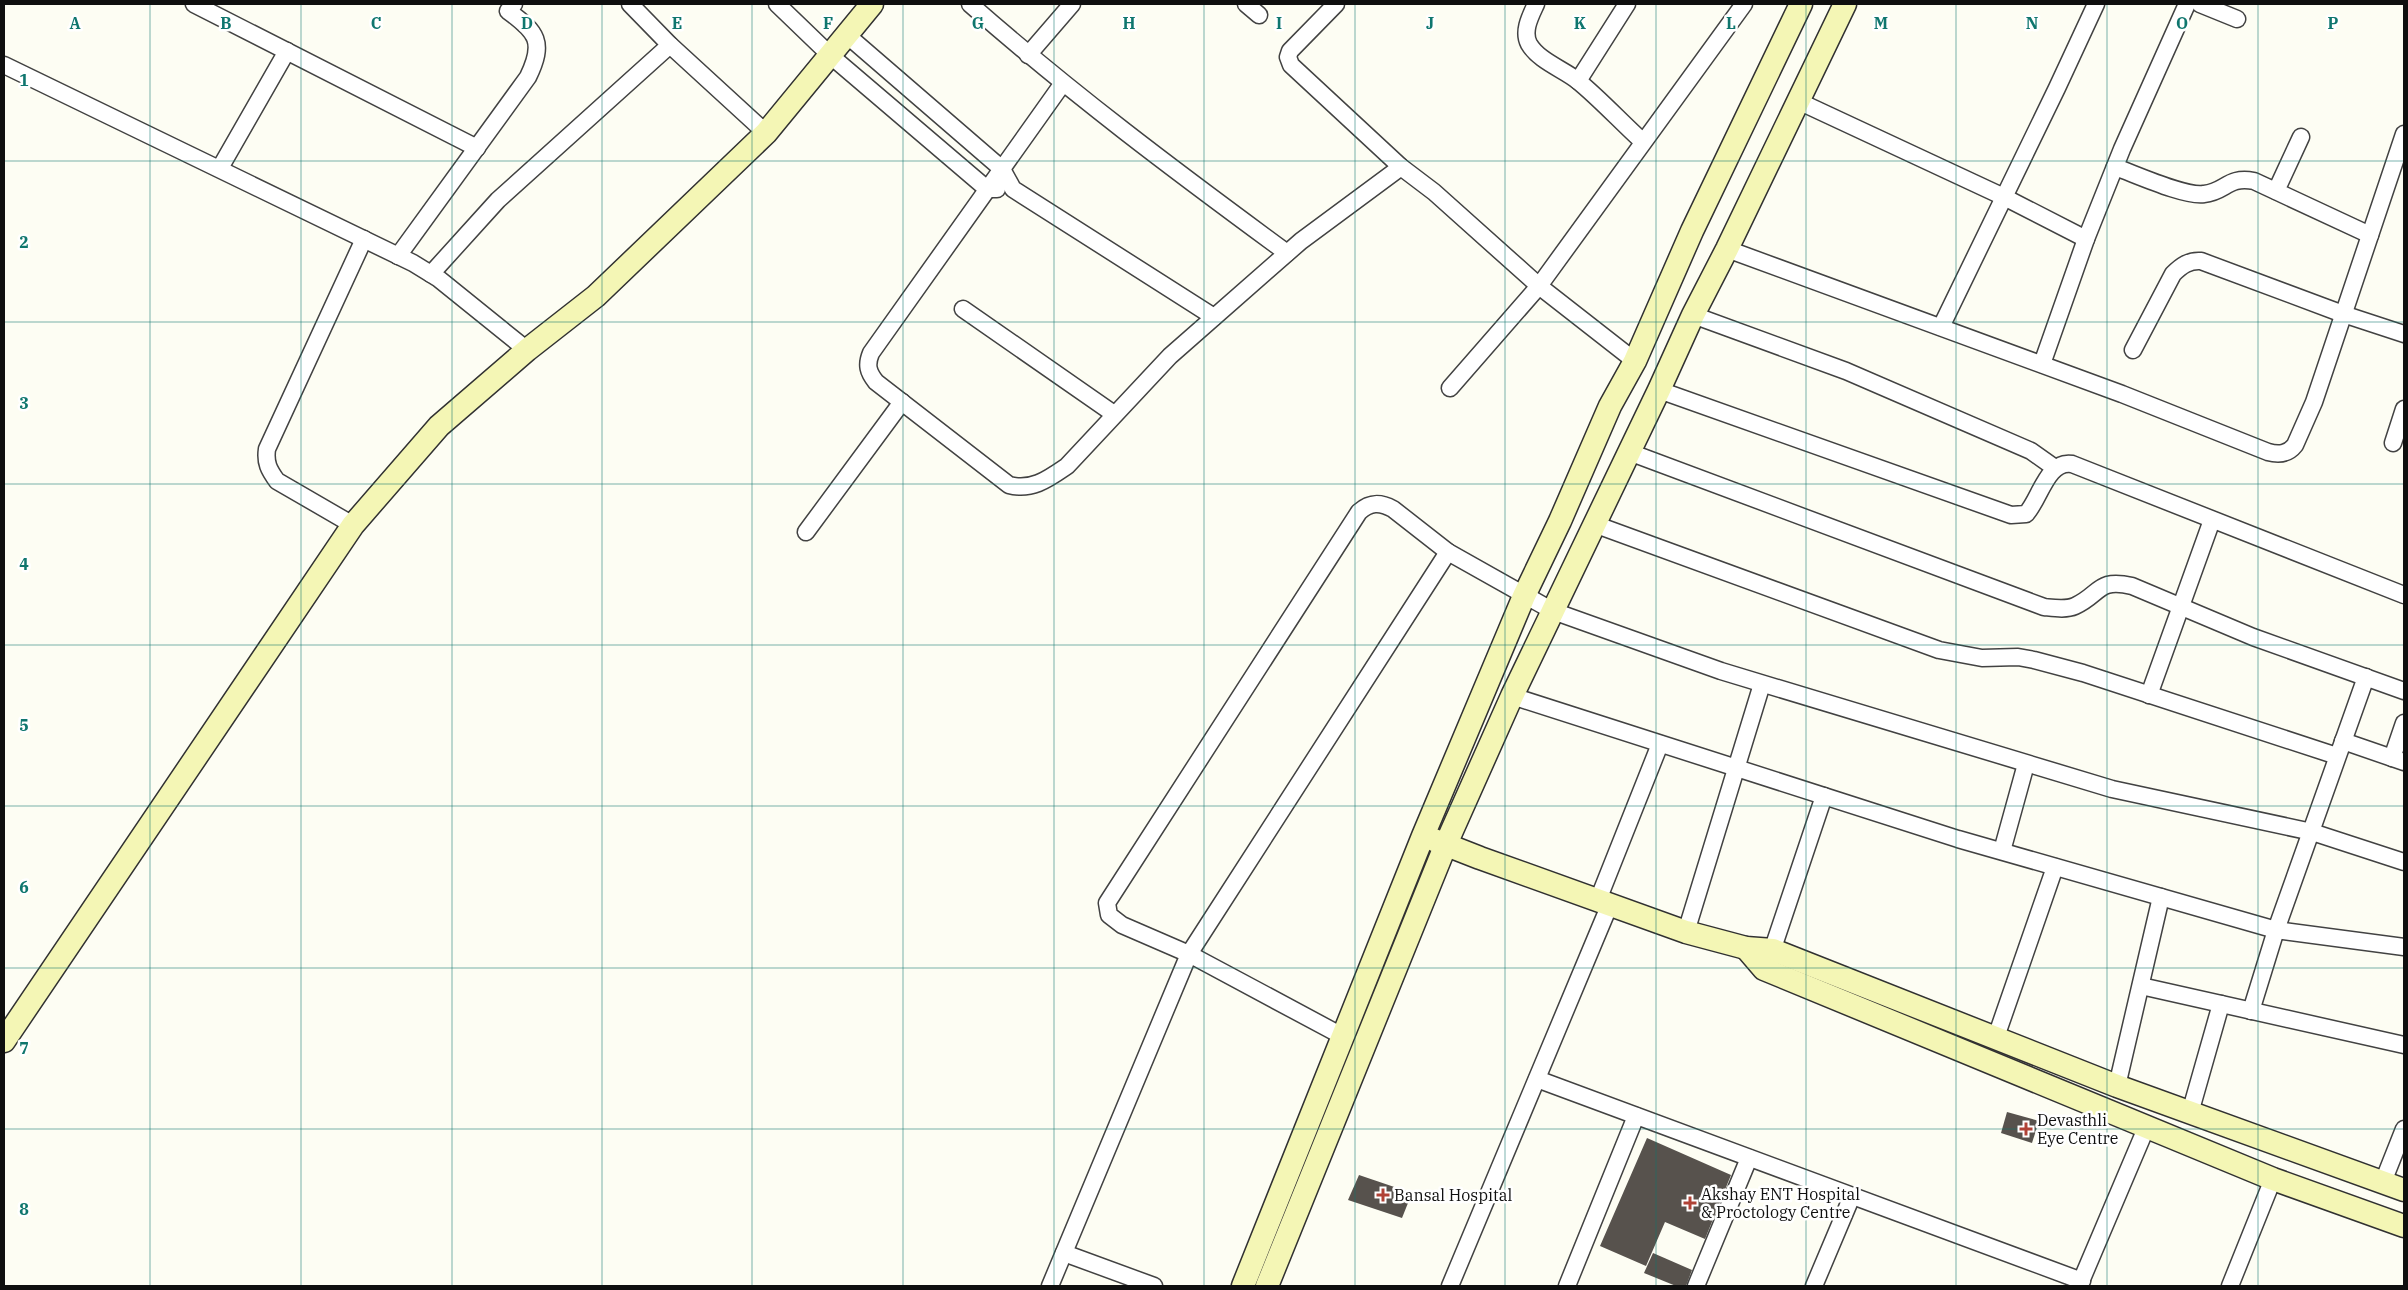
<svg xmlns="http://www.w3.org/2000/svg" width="2408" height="1290" font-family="'IBM Plex Serif',serif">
<rect width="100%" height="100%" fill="#fdfdf3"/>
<!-- building -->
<g fill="#57524d">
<path d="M 2007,1112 L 2039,1121 L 2032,1143 L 2001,1133 Z"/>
<path d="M 1647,1138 L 1731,1175 L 1705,1239 L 1665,1222 L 1646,1266 L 1600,1246 Z"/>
<path d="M 1359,1175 L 1412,1193 L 1402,1218 L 1348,1200 Z"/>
<path d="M 1653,1253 L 1692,1270 L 1686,1286 L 1676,1286 L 1644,1273 Z"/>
</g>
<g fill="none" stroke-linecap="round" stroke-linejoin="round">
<!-- street casing -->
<g stroke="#424242" stroke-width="19">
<g id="street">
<path d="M 194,4 L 477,148"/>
<path d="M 630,4 L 670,45 L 766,133"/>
<path d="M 777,4 L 831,56 L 987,189 L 997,189"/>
<path d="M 970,4 C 1071,93 1178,173 1287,253"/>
<path d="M 1246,4 L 1259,15"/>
<path d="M 1336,4 L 1290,51 L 1288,57 L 1291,65 L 1401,167 L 1434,192 L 1539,286 L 1635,361"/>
<path d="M 1536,4 C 1531,15 1522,31 1529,44 C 1539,61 1563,69 1578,81 C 1600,99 1621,122 1642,141"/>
<path d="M 2200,4 L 2237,19"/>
<path d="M 848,36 L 1002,169 L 1013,189 L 1214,317"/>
<path d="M 1028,55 L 1072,4"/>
<path d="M 4,65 L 413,263 L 439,279 L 527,350"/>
<path d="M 1578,81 L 1627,4"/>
<path d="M 1063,83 L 871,353 C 866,365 868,372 876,382 L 1009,485 C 1032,491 1048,479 1067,466 L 1170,356 L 1301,241 L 1401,167"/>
<path d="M 1798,101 L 2004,197 L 2086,239"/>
<path d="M 2115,167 C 2135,174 2185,197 2204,194 C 2226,192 2227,176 2254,181 L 2370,235"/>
<path d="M 220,168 L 287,51"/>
<path d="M 2276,191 L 2301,137"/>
<path d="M 1727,249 L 2122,394 L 2268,452 C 2279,455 2288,454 2295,445 L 2314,402 L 2404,134"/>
<path d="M 398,256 L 528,77 C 545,42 537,32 508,11 L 514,4"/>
<path d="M 431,274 L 498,200 L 670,45"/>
<path d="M 963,309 L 1114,414"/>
<path d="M 1693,315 L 1846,371 L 2031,451 L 2055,468"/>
<path d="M 1941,327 L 2057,88 L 2096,4"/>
<path d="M 2133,350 L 2173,274 C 2181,266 2189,260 2201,261 L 2343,314 L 2404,334"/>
<path d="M 2042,364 L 2086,239 L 2122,149 L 2187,4"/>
<path d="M 1450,388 L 1539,286 L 1744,4"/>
<path d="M 1659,390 L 2011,515 L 2026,514 C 2040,499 2047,460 2072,464 L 2404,595"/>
<path d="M 2393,443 L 2404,409"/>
<path d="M 1629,452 L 2044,607 C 2054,608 2066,610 2075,606 C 2101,594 2097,578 2132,586 L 2253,637 L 2404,691"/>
<path d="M 1594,524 L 1939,650 L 1982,658 L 2018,657 L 2034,660 L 2083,673 L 2337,756"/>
<path d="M 353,525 L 277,481 C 269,470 265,463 267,449 L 364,239"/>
<path d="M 806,532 L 902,402"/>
<path d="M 2149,695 L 2212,520"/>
<path d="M 1512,696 L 1958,839 L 2276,930 L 2404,947"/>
<path d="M 2343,741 L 2404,762"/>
<path d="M 2392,758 L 2404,723"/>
<path d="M 2002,851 L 2026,764"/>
<path d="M 1598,900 L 1660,744"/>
<path d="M 1686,932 L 1762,684"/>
<path d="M 1769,960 L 1824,796"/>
<path d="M 2141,986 L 2404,1045"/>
<path d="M 2251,1011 L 2276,930 L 2366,677"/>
<path d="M 1344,1037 L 1189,954 L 1122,925 L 1109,915 L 1107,903 L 1359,512 C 1370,502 1380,502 1393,509 L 1448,552 L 1553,611 L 1721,671 L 2112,789 L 2312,832 L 2404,862"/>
<path d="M 1996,1037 L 2055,867"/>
<path d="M 1537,1079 L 2082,1281"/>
<path d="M 2117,1086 L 2161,897"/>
<path d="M 2190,1113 L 2221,1004"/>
<path d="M 2383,1182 L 2404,1129"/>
<path d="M 1064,1253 L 1154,1286"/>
<path d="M 1050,1286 L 1189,954 L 1448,552"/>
<path d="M 1450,1286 L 1610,904"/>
<path d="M 1567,1286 L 1636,1116"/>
<path d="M 1696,1286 L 1749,1158"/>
<path d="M 1814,1286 L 1852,1196"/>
<path d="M 2079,1286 L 2147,1126"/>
<path d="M 2230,1286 L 2273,1179"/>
</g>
</g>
<!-- secondary casing -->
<g stroke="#313131" stroke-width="25">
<g id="secondary">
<path d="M 1434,840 L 1480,858 L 1686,932 L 1746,948 L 1773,950 L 2117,1086 L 2404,1190"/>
<path d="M 1746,948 L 1764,969 L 2273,1179 L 2404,1226"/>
<path d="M 4,1041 L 353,525 L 439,426 L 527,350 L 596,296 L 766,133 L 872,4"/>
<path d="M 1243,1286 L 1423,836 L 1524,596 L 1560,521 L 1610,406 L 1635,361 L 1692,231 L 1801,4"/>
<path d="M 1267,1286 L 1446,844 L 1512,696 L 1659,390 L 1693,315 L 1727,249 L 1845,4"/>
</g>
</g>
<!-- street -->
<use href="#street" stroke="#fff" stroke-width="16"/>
<!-- secondary -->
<use href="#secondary" stroke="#f4f6b5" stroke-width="22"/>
</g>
<!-- grid -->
<path fill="none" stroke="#0f766e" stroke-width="1" stroke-opacity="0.55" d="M 150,4 L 150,1286M 301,4 L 301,1286M 452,4 L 452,1286M 602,4 L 602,1286M 752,4 L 752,1286M 903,4 L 903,1286M 1054,4 L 1054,1286M 1204,4 L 1204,1286M 1355,4 L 1355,1286M 1505,4 L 1505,1286M 1656,4 L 1656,1286M 1806,4 L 1806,1286M 1956,4 L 1956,1286M 2107,4 L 2107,1286M 2258,4 L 2258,1286M 4,161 L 2404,161M 4,322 L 2404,322M 4,484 L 2404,484M 4,645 L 2404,645M 4,806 L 2404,806M 4,968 L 2404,968M 4,1129 L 2404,1129"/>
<!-- markers -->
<g fill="#b04236" stroke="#fff" stroke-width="2">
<path d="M2023.5 1121.5h5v5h5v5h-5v5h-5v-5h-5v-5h5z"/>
<path d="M1380.5 1187.5h5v5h5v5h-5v5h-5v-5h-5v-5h5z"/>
<path d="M1687.5 1195.5h5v5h5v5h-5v5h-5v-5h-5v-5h5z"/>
</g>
<g text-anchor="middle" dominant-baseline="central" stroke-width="5" stroke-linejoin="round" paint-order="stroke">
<!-- poi labels -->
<g font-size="16" fill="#0f0f0f" stroke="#fff" text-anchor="start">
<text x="2037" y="1120">Devasthli<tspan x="2037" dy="18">Eye Centre</tspan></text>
<text x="1701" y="1194">Akshay ENT Hospital<tspan x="1701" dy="18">&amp; Proctology Centre</tspan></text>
<text x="1394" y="1195">Bansal Hospital</text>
</g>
</g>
<g font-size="16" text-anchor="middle" font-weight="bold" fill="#0f766e" stroke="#fff" stroke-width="5" stroke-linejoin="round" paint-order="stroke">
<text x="75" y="29">A</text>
<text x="226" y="29">B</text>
<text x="376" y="29">C</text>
<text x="527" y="29">D</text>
<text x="677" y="29">E</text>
<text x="828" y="29">F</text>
<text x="978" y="29">G</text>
<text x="1129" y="29">H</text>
<text x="1279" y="29">I</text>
<text x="1430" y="29">J</text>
<text x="1580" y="29">K</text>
<text x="1731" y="29">L</text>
<text x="1881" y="29">M</text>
<text x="2032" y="29">N</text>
<text x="2182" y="29">O</text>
<text x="2333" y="29">P</text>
<text x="24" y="86">1</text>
<text x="24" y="248">2</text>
<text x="24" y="409">3</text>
<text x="24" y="570">4</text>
<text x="24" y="731">5</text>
<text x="24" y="893">6</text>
<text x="24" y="1054">7</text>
<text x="24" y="1215">8</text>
</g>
<!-- border -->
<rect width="2408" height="1290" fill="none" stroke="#0f0f0f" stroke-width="10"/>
</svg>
